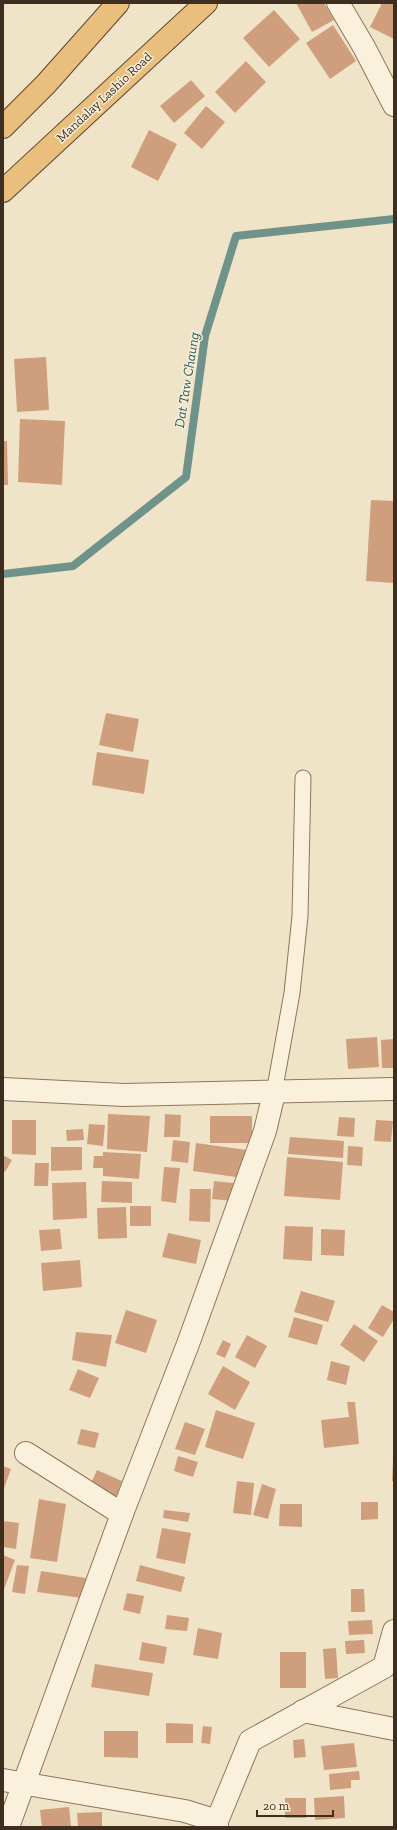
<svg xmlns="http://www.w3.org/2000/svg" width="397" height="1830" font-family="'Zilla Slab',serif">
<rect width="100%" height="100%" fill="#f0e4c8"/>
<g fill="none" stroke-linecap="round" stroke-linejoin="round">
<!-- stream -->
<path stroke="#6f938a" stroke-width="8" d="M 3,574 L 73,566 L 186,477 L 205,336 L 236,236 L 394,219"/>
</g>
<!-- building -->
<g fill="#cf9f7d">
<path d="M 296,3 L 324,3 L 334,20 L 312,32 Z"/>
<path d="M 382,3 L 394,3 L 394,39 L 370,27 Z"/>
<path d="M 274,10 L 300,39 L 269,67 L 243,38 Z"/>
<path d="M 333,25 L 356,61 L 330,79 L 306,43 Z"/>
<path d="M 246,61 L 266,82 L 235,113 L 215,92 Z"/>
<path d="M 191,80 L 205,96 L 174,123 L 160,106 Z"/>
<path d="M 206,106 L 225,122 L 202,149 L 184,133 Z"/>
<path d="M 149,130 L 177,144 L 158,181 L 131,167 Z"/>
<path d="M 46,357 L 49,410 L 17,412 L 14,359 Z"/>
<path d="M 20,419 L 65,421 L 62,485 L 18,482 Z"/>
<path d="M 3,441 L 7,441 L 8,485 L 3,485 Z"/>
<path d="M 371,500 L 394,501 L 394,583 L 366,581 Z"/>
<path d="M 106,713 L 139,719 L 133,752 L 99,745 Z"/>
<path d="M 97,752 L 149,760 L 144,794 L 92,785 Z"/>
<path d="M 377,1037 L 379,1067 L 348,1069 L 346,1039 Z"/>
<path d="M 394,1039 L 394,1068 L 382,1068 L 381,1040 Z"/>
<path d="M 108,1114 L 150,1116 L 147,1152 L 107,1149 Z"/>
<path d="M 165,1114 L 181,1115 L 180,1137 L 164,1137 Z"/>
<rect x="210" y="1116" width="42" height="27"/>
<path d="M 339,1117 L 355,1118 L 354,1137 L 337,1136 Z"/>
<path d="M 12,1120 L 36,1120 L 36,1155 L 12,1154 Z"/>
<path d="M 376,1120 L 393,1121 L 391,1142 L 374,1141 Z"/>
<path d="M 89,1124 L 105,1125 L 103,1146 L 87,1144 Z"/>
<path d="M 83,1129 L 84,1140 L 67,1141 L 66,1130 Z"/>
<path d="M 290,1137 L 344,1141 L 343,1158 L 288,1154 Z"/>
<path d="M 173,1140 L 190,1142 L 188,1163 L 171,1161 Z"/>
<path d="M 196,1143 L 247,1150 L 243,1178 L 193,1171 Z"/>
<path d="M 348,1146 L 363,1147 L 362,1166 L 347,1165 Z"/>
<path d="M 51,1147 L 82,1147 L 82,1170 L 51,1171 Z"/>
<path d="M 103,1152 L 141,1154 L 139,1179 L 103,1176 L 103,1168 L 93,1168 L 94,1156 L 103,1156 Z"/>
<path d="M 3,1155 L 12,1160 L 5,1172 L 3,1171 Z"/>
<path d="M 287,1157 L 343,1162 L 340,1200 L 284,1196 Z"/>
<path d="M 35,1163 L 49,1163 L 48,1186 L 34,1186 Z"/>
<path d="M 164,1167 L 180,1168 L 176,1203 L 161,1201 Z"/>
<path d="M 102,1181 L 132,1182 L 132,1203 L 101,1202 Z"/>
<path d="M 214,1181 L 234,1183 L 233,1201 L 212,1199 Z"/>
<path d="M 86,1182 L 87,1218 L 53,1220 L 52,1183 Z"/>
<path d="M 190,1189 L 211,1189 L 210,1222 L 189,1221 Z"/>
<rect x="130" y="1206" width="21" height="20"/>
<path d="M 126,1207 L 127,1238 L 98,1239 L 97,1208 Z"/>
<path d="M 285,1226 L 313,1227 L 312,1261 L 283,1259 Z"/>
<path d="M 60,1229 L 62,1249 L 41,1251 L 39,1230 Z"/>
<path d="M 321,1229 L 345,1230 L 344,1256 L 321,1255 Z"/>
<path d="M 168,1233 L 201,1240 L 196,1264 L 162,1257 Z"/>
<path d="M 80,1260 L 82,1287 L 43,1291 L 41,1263 Z"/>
<path d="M 301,1291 L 335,1301 L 328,1322 L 294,1312 Z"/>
<path d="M 382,1305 L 394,1312 L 394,1319 L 383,1337 L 368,1328 Z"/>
<path d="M 126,1310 L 157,1320 L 146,1353 L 115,1343 Z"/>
<path d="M 294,1317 L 323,1325 L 317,1345 L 288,1337 Z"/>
<path d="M 354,1324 L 378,1341 L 364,1362 L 340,1345 Z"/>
<path d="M 76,1332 L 112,1335 L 106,1367 L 72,1360 Z"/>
<path d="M 247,1335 L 267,1346 L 255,1368 L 235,1357 Z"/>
<path d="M 223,1340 L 231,1344 L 225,1358 L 216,1354 Z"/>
<path d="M 331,1361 L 350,1366 L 346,1385 L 327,1380 Z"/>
<path d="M 223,1366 L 250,1382 L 235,1410 L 208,1394 Z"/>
<path d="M 78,1369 L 99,1378 L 90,1398 L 69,1390 Z"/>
<path d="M 347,1402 L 355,1402 L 359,1444 L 324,1448 L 321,1420 L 349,1417 Z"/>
<path d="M 216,1410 L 255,1423 L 243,1459 L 205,1447 Z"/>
<path d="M 185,1422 L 205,1429 L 195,1455 L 175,1449 Z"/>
<path d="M 81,1429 L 99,1433 L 95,1448 L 77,1444 Z"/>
<path d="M 178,1456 L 198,1462 L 193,1477 L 174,1471 Z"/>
<path d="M 393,1460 L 394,1460 L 394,1481 L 392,1481 Z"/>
<path d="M 3,1466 L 11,1469 L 3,1491 Z"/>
<path d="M 97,1470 L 122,1481 L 115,1499 L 89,1488 Z"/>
<path d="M 237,1481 L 254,1483 L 251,1515 L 233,1513 Z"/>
<path d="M 262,1484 L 276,1489 L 268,1519 L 253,1515 Z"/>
<path d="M 39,1499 L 66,1504 L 57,1562 L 30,1558 Z"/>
<path d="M 361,1502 L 378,1502 L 378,1519 L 361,1520 Z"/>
<path d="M 280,1504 L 302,1504 L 302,1527 L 279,1526 Z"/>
<path d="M 164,1510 L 190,1513 L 188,1522 L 163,1518 Z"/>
<path d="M 3,1521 L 19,1523 L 16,1549 L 3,1547 Z"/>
<path d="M 162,1528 L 191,1533 L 185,1564 L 156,1558 Z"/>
<path d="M 3,1555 L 15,1560 L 3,1592 Z"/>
<path d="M 17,1565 L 29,1566 L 25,1594 L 12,1592 Z"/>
<path d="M 140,1565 L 185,1577 L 181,1592 L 136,1581 Z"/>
<path d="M 41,1571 L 86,1578 L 82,1598 L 37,1592 Z"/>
<path d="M 351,1589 L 364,1589 L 365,1612 L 351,1612 Z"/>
<path d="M 127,1593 L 144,1596 L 140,1614 L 123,1610 Z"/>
<path d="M 167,1615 L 189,1618 L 187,1631 L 165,1629 Z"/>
<path d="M 372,1620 L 373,1634 L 349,1635 L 348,1621 Z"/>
<path d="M 198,1628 L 222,1633 L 218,1659 L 193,1655 Z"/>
<path d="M 364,1640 L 365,1653 L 346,1654 L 345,1641 Z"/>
<path d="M 142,1642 L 167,1647 L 164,1664 L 139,1660 Z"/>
<path d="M 336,1648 L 338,1678 L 325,1679 L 323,1649 Z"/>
<rect x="280" y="1652" width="26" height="36"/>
<path d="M 95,1664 L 153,1673 L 149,1696 L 91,1687 Z"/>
<path d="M 166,1723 L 193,1724 L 193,1743 L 166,1743 Z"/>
<path d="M 203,1726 L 212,1727 L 210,1744 L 201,1743 Z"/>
<path d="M 104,1731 L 138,1731 L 138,1758 L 104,1757 Z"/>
<path d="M 304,1739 L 306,1757 L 294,1758 L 293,1740 Z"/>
<path d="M 354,1743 L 357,1767 L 324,1770 L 321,1746 Z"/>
<path d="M 359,1771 L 360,1780 L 351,1780 L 351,1788 L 330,1790 L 329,1774 Z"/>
<path d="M 344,1796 L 345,1818 L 315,1820 L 314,1798 Z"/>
<rect x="285" y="1798" width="21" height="20"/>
<path d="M 69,1807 L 71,1827 L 42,1827 L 40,1810 Z"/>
<path d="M 102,1812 L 102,1827 L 78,1827 L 77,1813 Z"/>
</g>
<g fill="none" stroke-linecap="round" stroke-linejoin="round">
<!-- service casing -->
<g stroke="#8d765c" stroke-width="17">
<path id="service" d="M 274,1093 L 292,993 L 300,916 L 303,778"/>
</g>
<!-- minor casing -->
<g stroke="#8d765c" stroke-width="24">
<g id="minor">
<path d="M 338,3 L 364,47 L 394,105"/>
<path d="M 3,1089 L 124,1095 L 394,1089"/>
<path d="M 26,1453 L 122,1514"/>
<path d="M 303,1711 L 394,1729"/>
<path d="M 3,1780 L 185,1811 L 217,1821 L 217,1827"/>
<path d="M 217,1821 L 250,1741 L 384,1667 L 394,1631"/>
<path d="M 8,1827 L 122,1514 L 188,1344 L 265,1131 L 274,1093"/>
</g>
</g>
<!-- trunk casing -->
<g stroke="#5b4430" stroke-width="24">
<g id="trunk">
<path d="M 3,127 L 46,84 L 118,3"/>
<path d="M 3,191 L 206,3"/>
</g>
</g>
<!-- service -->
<use href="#service" stroke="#faf1dc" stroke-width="15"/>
<!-- minor -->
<use href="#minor" stroke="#faf1dc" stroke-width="22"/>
<!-- trunk -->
<use href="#trunk" stroke="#eabe7c" stroke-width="22"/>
</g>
<g text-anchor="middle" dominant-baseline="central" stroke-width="3" stroke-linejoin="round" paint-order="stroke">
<!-- street labels -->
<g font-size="13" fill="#3d2e20" stroke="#f7eed8">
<text transform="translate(104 97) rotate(-43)">Mandalay Lashio Road</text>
</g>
<!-- water labels -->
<g font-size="14" font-style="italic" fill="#2f5d5a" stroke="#f7eed8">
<text transform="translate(187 380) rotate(-81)">Dat Taw Chaung</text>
</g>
</g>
<!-- border -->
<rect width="397" height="1830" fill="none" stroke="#3d2e20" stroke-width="8"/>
<!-- scale -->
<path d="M257 1810v6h76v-6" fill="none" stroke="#3d2e20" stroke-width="2"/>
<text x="263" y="1810" font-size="12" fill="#3d2e20" stroke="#f7eed8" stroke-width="3" paint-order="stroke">20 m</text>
</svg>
